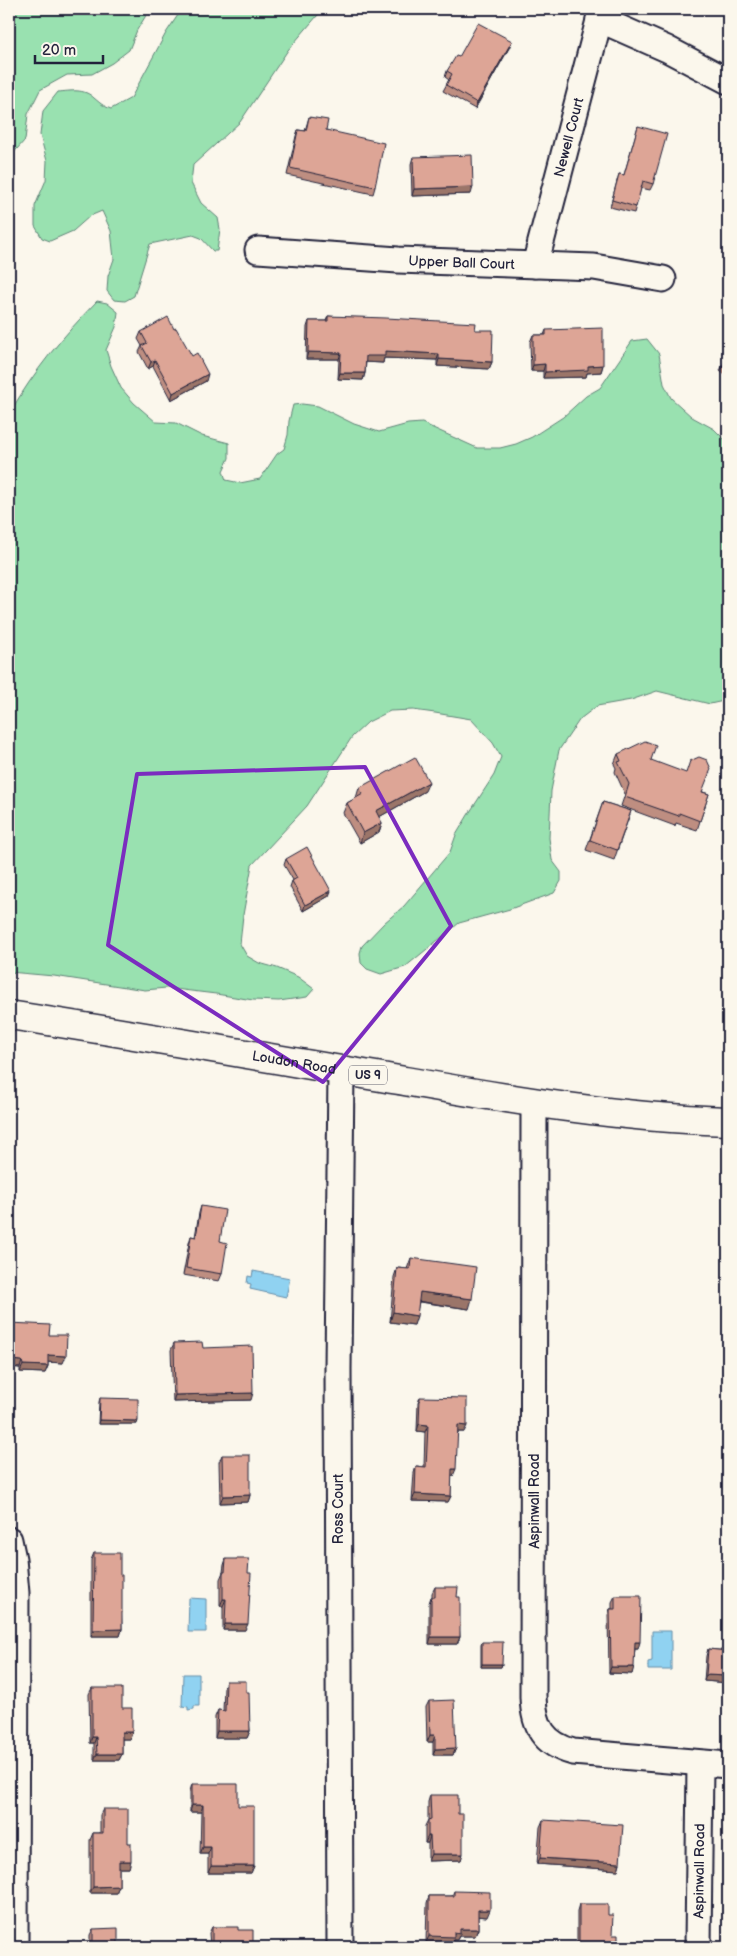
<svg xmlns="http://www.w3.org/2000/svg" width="737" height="1956" font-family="'Balsamiq Sans',sans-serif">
<rect width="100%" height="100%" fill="#fbf7ec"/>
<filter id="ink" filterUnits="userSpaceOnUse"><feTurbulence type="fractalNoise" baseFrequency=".02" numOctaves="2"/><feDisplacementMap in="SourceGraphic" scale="10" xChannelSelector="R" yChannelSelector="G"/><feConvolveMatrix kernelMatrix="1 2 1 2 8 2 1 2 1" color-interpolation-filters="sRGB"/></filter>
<g filter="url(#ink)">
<!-- green -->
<g fill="#99e1b0" stroke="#5e8276">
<path d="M 9,9 L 150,9 L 137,30 L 129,50 L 112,63 L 92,74 L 67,75 L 40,90 L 28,114 L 25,140 L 9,158 Z"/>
<path d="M 182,9 L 323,9 L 288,50 L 240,122 L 193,165 L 191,183 L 201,203 L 218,218 L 220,229 L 217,251 L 213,251 L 201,238 L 193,235 L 150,244 L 134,296 L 125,301 L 114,300 L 107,291 L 108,276 L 114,259 L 111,231 L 102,211 L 90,216 L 73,231 L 50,241 L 42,238 L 35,226 L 35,206 L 46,180 L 47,161 L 40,135 L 43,111 L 58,92 C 71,91 84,88 94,98 C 100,103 103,106 111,109 L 131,98 L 166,33 Z"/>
<path d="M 97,301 L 107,303 L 118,312 L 116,327 L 106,350 L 111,366 L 121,388 L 134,403 L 156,422 L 176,423 L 202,436 L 229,443 L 229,458 L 223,471 L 226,480 L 240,483 L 260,479 L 277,454 L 284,449 L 288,435 L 289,421 L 293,405 L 302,404 L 318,406 L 354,424 L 379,432 L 408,424 L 422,423 L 477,448 L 500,448 L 516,444 L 532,437 L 563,417 L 586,396 L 600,388 L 632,341 L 647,339 L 659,354 L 664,384 L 671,398 L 692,417 L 714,429 L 728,443 L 728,700 L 710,704 L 657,691 L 631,700 L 597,706 L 580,719 L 559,750 L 551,791 L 549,838 L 552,860 L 561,872 L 561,881 L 554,893 L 510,909 L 459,923 L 405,967 L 381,974 L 367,969 L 361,963 L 360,953 L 362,946 L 384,923 L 404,906 L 450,852 L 456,835 L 468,815 L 494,775 L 501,757 L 493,743 L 471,719 L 435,713 L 413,710 L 390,711 L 368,722 L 352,737 L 307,806 L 252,865 L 243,915 L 240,944 L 247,956 L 259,963 L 277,968 L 298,977 L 314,989 L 307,997 L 279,1001 L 253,1000 L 216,994 L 166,988 L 145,990 L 54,976 L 9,972 L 9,414 C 35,370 61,338 97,301 Z"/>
</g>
<!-- water -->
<g fill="#90d2f1" stroke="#648ca8">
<path d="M 253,1271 L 290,1278 L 286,1297 L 250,1289 L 251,1284 L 247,1283 L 248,1276 L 252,1277 Z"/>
<path d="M 189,1598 L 206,1599 L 206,1632 L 188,1632 Z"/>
<path d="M 652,1631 L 671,1631 L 671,1670 L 648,1670 L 648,1662 L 652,1661 Z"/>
<path d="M 183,1674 L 199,1674 L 199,1706 L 194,1706 L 194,1709 L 188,1710 L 188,1707 L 182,1706 Z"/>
</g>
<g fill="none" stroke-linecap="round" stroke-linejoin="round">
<!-- street casing -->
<g stroke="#22223b" stroke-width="29">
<g id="street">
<path d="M 599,19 L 667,49 L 728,81"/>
<path id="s1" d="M 258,250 L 398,260 L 594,267 L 663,279"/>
<path id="s2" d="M 535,265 L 602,9"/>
<path d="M 534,1103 L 533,1697 C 534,1727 544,1744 573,1752 L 728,1765"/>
<path d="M 9,1540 L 13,1559 L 16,1593 L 15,1947"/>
<path d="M 340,1947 L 338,1369 L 341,1071"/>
<path id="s3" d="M 698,1947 L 700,1764"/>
</g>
</g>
<!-- primary casing -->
<g stroke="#22223b" stroke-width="31">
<g id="primary">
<path id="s4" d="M 9,1015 C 139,1035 269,1058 399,1080 C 509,1099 617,1118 728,1121"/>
</g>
</g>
<!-- street -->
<use href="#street" stroke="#fbf7ec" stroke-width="25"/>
<!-- primary -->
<use href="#primary" stroke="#fbf7ec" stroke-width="28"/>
</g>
<!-- wall -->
<g fill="#be8e81" stroke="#22223b">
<path d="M 512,41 L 509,48 L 475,109 L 443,91 L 449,80 L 445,77 L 447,71 L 459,57 Z"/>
<path d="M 309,117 L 326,130 L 375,187 L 373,194 L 287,175 L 296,136 L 298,130 L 305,131 Z"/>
<path d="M 638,126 L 653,184 L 650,190 L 641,188 L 634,213 L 610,207 L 619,174 L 624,175 Z"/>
<path d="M 413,157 L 471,194 L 412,196 L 411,164 Z"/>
<path d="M 728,185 L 728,197 L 724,194 Z"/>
<path d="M 328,316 L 475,330 L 492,362 L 489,369 L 437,366 L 437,360 L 384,358 L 383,363 L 366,362 L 365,373 L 363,380 L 338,379 L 339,359 L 306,359 L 307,327 L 309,321 L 326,321 Z"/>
<path d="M 174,329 L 206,381 L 171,400 L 153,366 L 148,369 L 139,352 L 142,346 L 138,339 L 141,332 Z"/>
<path d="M 546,330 L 603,365 L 601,372 L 587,373 L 586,377 L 543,378 L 543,371 L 531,371 L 530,342 L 533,335 L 544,335 Z"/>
<path d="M 728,357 L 728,377 L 720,371 L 723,365 Z"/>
<path d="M 618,754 L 651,760 L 703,792 L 709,794 L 697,830 L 676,823 L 675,826 L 621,806 L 625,794 L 615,772 L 616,768 L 614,764 Z"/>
<path d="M 359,788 L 425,791 L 379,817 L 382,823 L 379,832 L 360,843 L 343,813 L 347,803 L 356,798 Z"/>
<path d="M 603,802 L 631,811 L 614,860 L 586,850 Z"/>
<path d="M 286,859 L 329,896 L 303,911 L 290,887 L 292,881 L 293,880 L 284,865 Z"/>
<path d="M 201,1206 L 220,1241 L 222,1274 L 219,1281 L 183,1275 L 189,1243 L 191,1236 L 195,1237 L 199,1213 Z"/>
<path d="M 411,1258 L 469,1309 L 419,1302 L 414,1325 L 390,1322 L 394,1277 L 397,1268 L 407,1269 Z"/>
<path d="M 10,1323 L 49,1335 L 63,1363 L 48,1362 L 48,1366 L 45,1373 L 20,1372 L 20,1368 L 9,1367 L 9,1327 Z"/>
<path d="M 174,1343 L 203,1348 L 251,1400 L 173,1402 L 171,1350 Z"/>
<path d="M 420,1397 L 464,1432 L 457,1432 L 453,1476 L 451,1476 L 451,1496 L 448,1502 L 412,1501 L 414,1473 L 416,1466 L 424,1467 L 425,1432 L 417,1431 L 418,1403 Z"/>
<path d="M 100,1398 L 137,1424 L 98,1424 L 99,1402 Z"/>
<path d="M 222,1455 L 250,1495 L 248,1502 L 220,1503 L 219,1462 Z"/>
<path d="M 94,1553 L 120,1575 L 122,1629 L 120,1636 L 91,1636 L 91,1560 Z"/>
<path d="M 226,1559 L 245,1630 L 223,1630 L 223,1606 L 220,1606 L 220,1579 L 223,1572 L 224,1565 Z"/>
<path d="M 435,1587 L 457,1597 L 460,1637 L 457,1644 L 429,1644 L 429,1603 L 431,1597 L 432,1597 L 432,1593 Z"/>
<path d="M 615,1596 L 638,1649 L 635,1649 L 632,1674 L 609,1673 L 608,1615 L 610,1609 L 612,1609 L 612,1602 Z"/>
<path d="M 482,1642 L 502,1664 L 501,1667 L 481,1667 L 481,1645 Z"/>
<path d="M 708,1649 L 728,1651 L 728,1683 L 704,1681 L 706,1656 Z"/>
<path d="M 226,1681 L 246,1692 L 250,1731 L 247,1738 L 215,1738 L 215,1717 L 218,1710 L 223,1711 L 224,1687 Z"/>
<path d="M 92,1688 L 122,1708 L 132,1732 L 130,1739 L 122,1739 L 122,1754 L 119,1760 L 94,1760 L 94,1743 L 90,1743 L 89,1694 Z"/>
<path d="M 429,1701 L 456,1748 L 453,1755 L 433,1755 L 433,1742 L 427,1742 L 426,1707 Z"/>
<path d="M 192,1784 L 238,1806 L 254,1866 L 251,1873 L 208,1873 L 208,1854 L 200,1854 L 201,1812 L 190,1812 L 190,1791 Z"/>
<path d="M 430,1795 L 458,1814 L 461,1860 L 428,1861 L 428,1843 L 425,1843 L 425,1826 L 428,1820 L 428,1802 Z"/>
<path d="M 103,1809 L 128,1843 L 129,1868 L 119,1868 L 119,1886 L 116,1893 L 90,1893 L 90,1840 L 93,1833 L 100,1833 L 100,1815 Z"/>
<path d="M 543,1820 L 620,1863 L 618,1870 L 537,1864 L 540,1827 Z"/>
<path d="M 454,1891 L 487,1917 L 478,1916 L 478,1929 L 475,1936 L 459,1936 L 457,1940 L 453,1940 L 452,1943 L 426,1943 L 427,1903 L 429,1896 L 452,1896 Z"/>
<path d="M 579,1904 L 608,1915 L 612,1935 L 618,1947 L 577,1947 L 577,1911 Z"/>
<path d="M 212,1927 L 238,1930 L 253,1947 L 210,1947 L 209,1933 Z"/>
<path d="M 93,1929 L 118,1947 L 90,1947 L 90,1935 Z"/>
</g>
<!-- shaded-wall -->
<g fill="#9b7469" stroke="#22223b">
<path d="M 512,41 L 509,48 L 475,109 L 477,103 Z"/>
<path d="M 473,187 L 471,194 L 412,196 L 414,189 Z"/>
<path d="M 385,351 L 439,354 L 437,360 L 384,358 L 383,363 L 363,362 L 366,356 Z"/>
<path d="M 308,352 L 341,353 L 339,359 L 306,359 Z"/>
<path d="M 439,359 L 492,362 L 489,369 L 437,366 Z"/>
<path d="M 155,360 L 153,366 L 148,369 L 151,362 Z"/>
<path d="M 545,364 L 543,371 L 531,371 L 533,365 Z"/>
<path d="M 603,365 L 601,372 L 587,373 L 586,377 L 543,378 L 545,372 L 588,366 Z"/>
<path d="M 340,373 L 365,373 L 363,380 L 338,379 Z"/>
<path d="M 208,374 L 206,381 L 171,400 L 173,393 Z"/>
<path d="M 429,782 L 425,791 L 372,821 L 376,811 Z"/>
<path d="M 382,823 L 379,832 L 360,843 L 363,833 Z"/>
<path d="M 331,891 L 329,896 L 303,911 L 305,905 Z"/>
<path d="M 420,1292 L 472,1299 L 469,1309 L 417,1301 Z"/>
<path d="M 393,1312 L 417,1316 L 414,1325 L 390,1322 Z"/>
<path d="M 48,1355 L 66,1356 L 63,1363 L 46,1362 Z"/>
<path d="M 9,1360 L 22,1361 L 20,1368 L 9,1367 Z"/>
<path d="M 23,1365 L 48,1366 L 45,1373 L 20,1372 Z"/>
<path d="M 253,1393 L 251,1400 L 173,1402 L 175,1395 Z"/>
<path d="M 99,1420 L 138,1421 L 137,1424 L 98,1424 Z"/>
<path d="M 419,1424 L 428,1425 L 425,1432 L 417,1431 Z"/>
<path d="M 458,1425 L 467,1426 L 464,1432 L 455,1432 Z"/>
<path d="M 452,1469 L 456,1469 L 453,1476 L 449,1476 Z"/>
<path d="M 415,1494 L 451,1496 L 448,1502 L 412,1501 Z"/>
<path d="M 250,1495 L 248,1502 L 220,1503 L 223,1496 Z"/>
<path d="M 223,1599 L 226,1599 L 223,1606 L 220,1606 Z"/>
<path d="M 225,1624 L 248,1624 L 245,1630 L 223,1630 Z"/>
<path d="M 122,1629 L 120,1636 L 91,1636 L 93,1630 Z"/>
<path d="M 431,1637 L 460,1637 L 457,1644 L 429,1644 Z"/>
<path d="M 635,1642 L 640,1642 L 638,1649 L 632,1649 Z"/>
<path d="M 482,1664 L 502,1664 L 501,1667 L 481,1667 Z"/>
<path d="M 611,1667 L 634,1667 L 632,1674 L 609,1673 Z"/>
<path d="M 706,1675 L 728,1676 L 728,1683 L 704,1681 Z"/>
<path d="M 217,1731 L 250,1731 L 247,1738 L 215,1738 Z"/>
<path d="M 122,1732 L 132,1732 L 130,1739 L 120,1739 Z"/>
<path d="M 430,1735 L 435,1735 L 433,1742 L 427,1742 Z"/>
<path d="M 92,1737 L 96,1737 L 94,1743 L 90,1743 Z"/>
<path d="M 456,1748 L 453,1755 L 433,1755 L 435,1749 Z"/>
<path d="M 97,1754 L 122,1754 L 119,1760 L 94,1760 Z"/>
<path d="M 192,1805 L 203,1805 L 201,1812 L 190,1812 Z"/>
<path d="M 428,1836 L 430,1836 L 428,1843 L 425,1843 Z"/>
<path d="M 203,1847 L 211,1847 L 208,1854 L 200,1854 Z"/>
<path d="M 431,1854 L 463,1854 L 461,1860 L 428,1861 Z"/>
<path d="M 540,1858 L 620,1863 L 618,1870 L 537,1864 Z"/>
<path d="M 119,1861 L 131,1861 L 129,1868 L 117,1868 Z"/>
<path d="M 211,1866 L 254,1866 L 251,1873 L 208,1873 Z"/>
<path d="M 119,1886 L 116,1893 L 90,1893 L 93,1887 Z"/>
<path d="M 478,1910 L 490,1910 L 487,1917 L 475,1916 Z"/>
<path d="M 460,1929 L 478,1929 L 475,1936 L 459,1936 L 457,1940 L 453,1940 L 452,1943 L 426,1943 L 429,1936 L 454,1933 Z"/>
</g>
<!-- building -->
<g fill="#dda596" stroke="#22223b">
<path d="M 478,23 L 512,41 L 477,103 L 446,85 L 452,74 L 447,71 L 456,56 L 459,57 Z"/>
<path d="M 309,117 L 328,120 L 326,130 L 384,143 L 375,187 L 290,168 L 298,130 L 306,131 Z"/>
<path d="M 638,126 L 667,134 L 653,184 L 643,181 L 636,207 L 612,200 L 619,174 L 624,175 Z"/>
<path d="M 472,155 L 473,187 L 414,189 L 413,157 Z"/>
<path d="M 328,316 L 386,318 L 476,323 L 475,330 L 493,330 L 492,362 L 439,359 L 439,354 L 385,351 L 385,356 L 366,356 L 365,373 L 340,373 L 341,353 L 308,352 L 309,321 L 328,321 Z"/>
<path d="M 168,317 L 174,329 L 176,328 L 192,356 L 197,353 L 208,374 L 173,393 L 155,360 L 151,362 L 142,346 L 147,343 L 141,332 Z"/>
<path d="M 603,328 L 603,365 L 588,366 L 588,370 L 545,372 L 545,364 L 533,365 L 533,335 L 546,335 L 546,330 Z"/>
<path d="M 728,357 L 728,368 L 723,365 Z"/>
<path d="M 645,741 L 656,745 L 651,760 L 686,773 L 690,761 L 699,757 L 707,760 L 711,769 L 702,792 L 709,794 L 700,821 L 679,813 L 679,816 L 625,797 L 629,784 L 618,762 L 621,761 L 618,754 Z"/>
<path d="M 415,757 L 429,782 L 376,811 L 382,823 L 363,833 L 347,803 L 363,794 L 359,788 Z"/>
<path d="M 603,802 L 631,811 L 617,850 L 590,840 Z"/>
<path d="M 307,847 L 331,891 L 305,905 L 292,881 L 297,878 L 286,859 Z"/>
<path d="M 201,1206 L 225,1210 L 220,1241 L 227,1243 L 222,1274 L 186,1268 L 191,1236 L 196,1237 Z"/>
<path d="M 411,1258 L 476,1267 L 472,1299 L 420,1292 L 417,1316 L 393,1312 L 397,1268 L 410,1269 Z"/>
<path d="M 10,1323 L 50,1325 L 49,1335 L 67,1335 L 66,1356 L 48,1355 L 48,1366 L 23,1365 L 22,1361 L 9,1360 L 9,1331 L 10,1331 Z"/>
<path d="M 202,1342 L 203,1348 L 252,1346 L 253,1393 L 175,1395 L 174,1343 Z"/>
<path d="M 420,1397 L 467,1398 L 467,1426 L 458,1425 L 456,1469 L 452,1469 L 451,1496 L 415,1494 L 416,1466 L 426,1467 L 428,1425 L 419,1424 Z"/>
<path d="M 100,1398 L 138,1399 L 138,1421 L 99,1420 Z"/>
<path d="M 222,1455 L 250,1455 L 250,1495 L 223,1496 Z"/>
<path d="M 94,1553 L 120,1553 L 120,1575 L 122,1575 L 122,1629 L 93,1630 Z"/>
<path d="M 226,1559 L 249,1559 L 248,1573 L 251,1573 L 248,1624 L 225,1624 L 226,1599 L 223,1599 L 223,1572 L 225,1572 Z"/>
<path d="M 435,1587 L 458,1587 L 457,1597 L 460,1597 L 460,1637 L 431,1637 L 431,1597 L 435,1597 Z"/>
<path d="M 615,1596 L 641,1596 L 640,1642 L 635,1642 L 634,1667 L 611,1667 L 610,1609 L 615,1609 Z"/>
<path d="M 482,1642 L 503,1642 L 502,1664 L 482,1664 Z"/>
<path d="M 708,1649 L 728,1651 L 728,1676 L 706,1675 Z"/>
<path d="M 226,1681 L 246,1681 L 246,1692 L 249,1692 L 250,1731 L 217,1731 L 218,1710 L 225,1711 Z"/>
<path d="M 92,1688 L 122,1688 L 122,1708 L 132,1708 L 132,1732 L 122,1732 L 122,1754 L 97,1754 L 96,1737 L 92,1737 Z"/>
<path d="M 454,1700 L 456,1748 L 435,1749 L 435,1735 L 430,1735 L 429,1701 Z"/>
<path d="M 192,1784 L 238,1784 L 238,1806 L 254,1806 L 254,1866 L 211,1866 L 211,1847 L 203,1847 L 203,1805 L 192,1805 Z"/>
<path d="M 430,1795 L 458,1795 L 458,1814 L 463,1814 L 463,1854 L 431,1854 L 430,1836 L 428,1836 L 428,1820 L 431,1819 Z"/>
<path d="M 103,1809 L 128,1809 L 128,1843 L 131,1843 L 131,1861 L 119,1861 L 119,1886 L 93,1887 L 93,1833 L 103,1833 Z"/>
<path d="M 543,1820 L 623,1825 L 620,1863 L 540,1858 Z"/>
<path d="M 454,1891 L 490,1892 L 490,1910 L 478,1910 L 478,1929 L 460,1929 L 460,1934 L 454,1933 L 454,1937 L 429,1936 L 429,1896 L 454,1896 Z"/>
<path d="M 579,1904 L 608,1904 L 608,1915 L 613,1915 L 612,1935 L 618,1935 L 618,1947 L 579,1947 Z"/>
<path d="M 212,1927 L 238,1927 L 238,1930 L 253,1930 L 253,1947 L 212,1947 Z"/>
<path d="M 118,1928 L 118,1947 L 93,1947 L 93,1929 Z"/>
</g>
</g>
<!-- marked area -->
<path fill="none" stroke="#7b2cbf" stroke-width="4" stroke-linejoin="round" d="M 365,767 L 451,926 L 323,1082 L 108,945 L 137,774 Z"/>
<g text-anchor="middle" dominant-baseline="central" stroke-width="4" stroke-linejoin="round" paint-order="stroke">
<!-- shield labels -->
<rect fill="#fbf7ec" stroke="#636270" stroke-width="1" x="349" y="1065.5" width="38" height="19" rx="4"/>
<g font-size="12" font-weight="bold" fill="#22223b">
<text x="368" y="1075">US 9</text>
</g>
<!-- street labels -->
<g font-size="14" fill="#22223b" stroke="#fbf7ec">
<text stroke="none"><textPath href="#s2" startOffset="132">Newell Court</textPath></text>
<text stroke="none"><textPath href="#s1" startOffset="204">Upper Ball Court</textPath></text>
<text stroke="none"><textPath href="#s4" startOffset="289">Loudon Road</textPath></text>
<text transform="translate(534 1501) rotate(-90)">Aspinwall Road</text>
<text transform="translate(338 1509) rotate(-90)">Ross Court</text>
<text stroke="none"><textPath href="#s3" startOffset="76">Aspinwall Road</textPath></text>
</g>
</g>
<!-- margin -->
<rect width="737" height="1956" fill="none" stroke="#fbf7ec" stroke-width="30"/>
<rect x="15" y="15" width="707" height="1926" fill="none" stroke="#22223b" stroke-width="2" filter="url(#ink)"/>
<!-- scale -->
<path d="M35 55v8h68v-8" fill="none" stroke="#22223b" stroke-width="2.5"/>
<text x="42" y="55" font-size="15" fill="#22223b" stroke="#fbf7ec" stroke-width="4" paint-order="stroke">20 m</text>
</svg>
